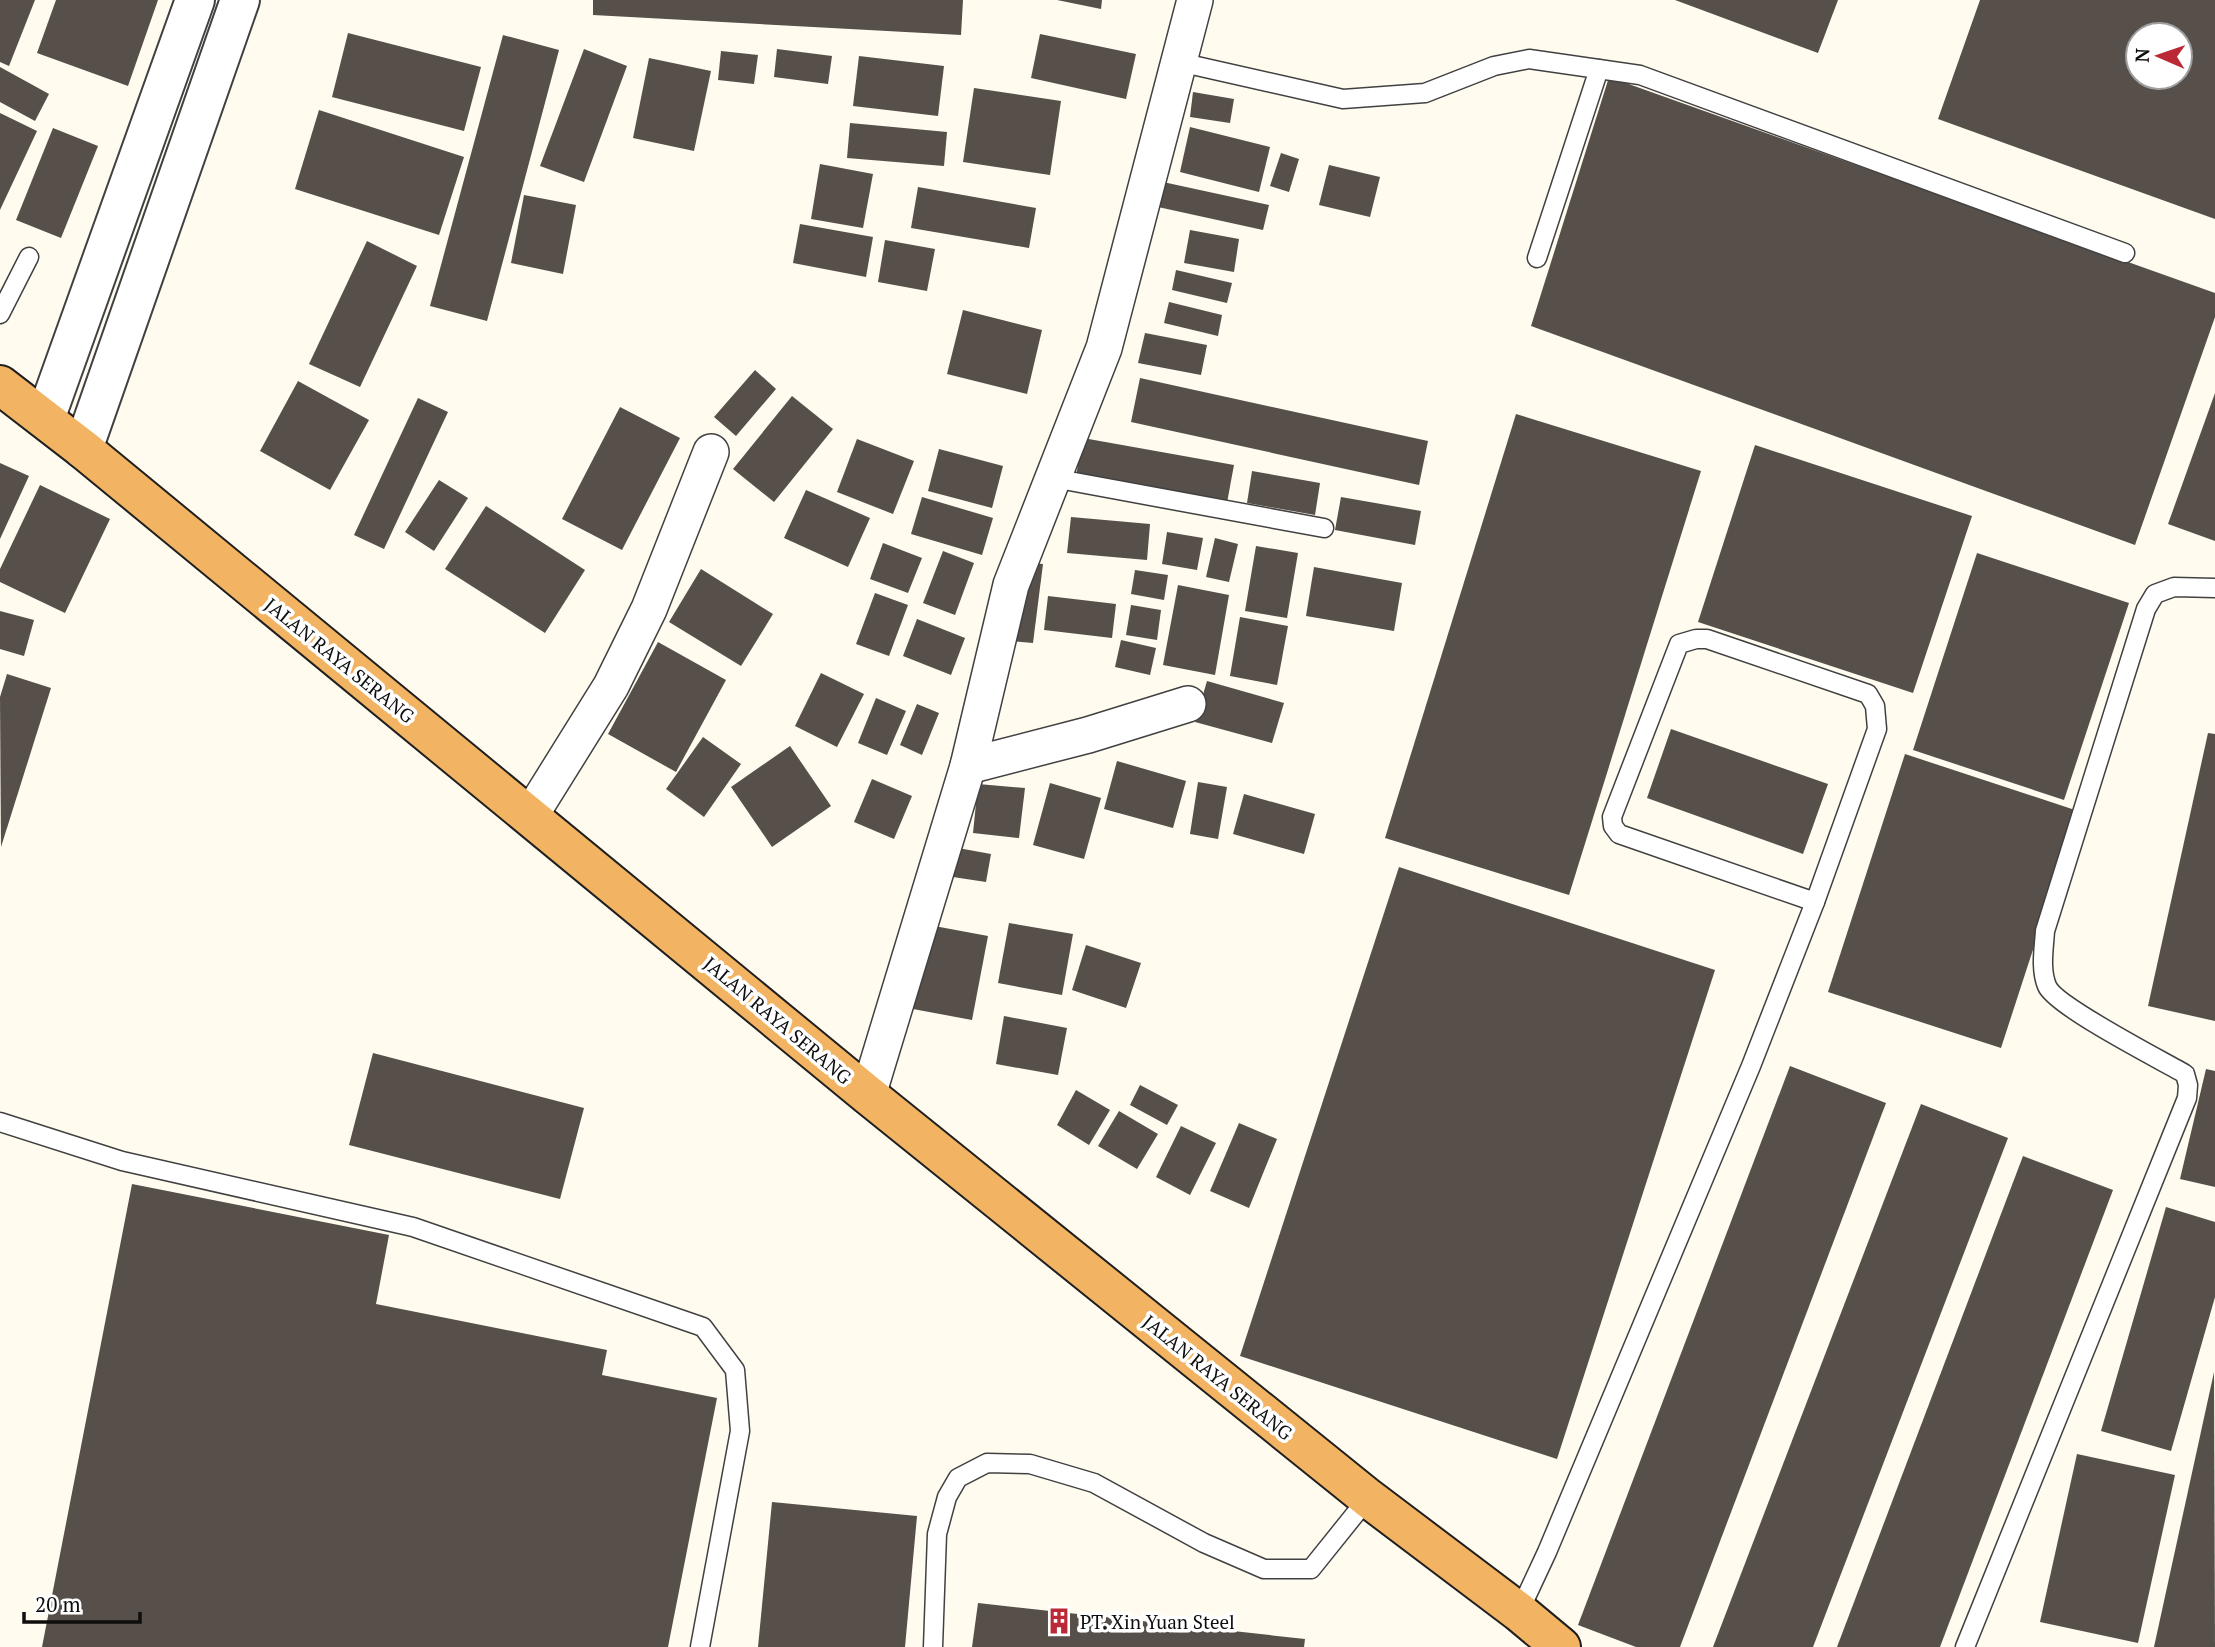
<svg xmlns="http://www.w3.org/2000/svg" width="2215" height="1647" font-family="'PT Serif',serif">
<rect width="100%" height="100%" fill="#fffbef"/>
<!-- building -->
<g fill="#564f4a" fill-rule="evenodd">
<path d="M 0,0 L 35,0 L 9,66 L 0,62 Z"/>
<path d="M 56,0 L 158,0 L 128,86 L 37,53 Z"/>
<path d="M 593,0 L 963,0 L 961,35 L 593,15 Z"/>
<path d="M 1057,0 L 1102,0 L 1101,9 Z"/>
<path d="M 1675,0 L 1838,0 L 1818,53 Z"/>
<path d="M 1980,0 L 2215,0 L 2215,219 L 1938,119 ZM 2138,35 L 2180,35 L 2180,77 L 2138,77 Z"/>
<path d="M 348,33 L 481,67 L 464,131 L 332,97 Z"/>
<path d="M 1040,34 L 1136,54 L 1126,99 L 1031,78 Z"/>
<path d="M 503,35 L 559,50 L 487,321 L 430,306 Z"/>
<path d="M 584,49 L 627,66 L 584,182 L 540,166 Z"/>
<path d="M 777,49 L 832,56 L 828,84 L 774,77 Z"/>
<path d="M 721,51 L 758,55 L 754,84 L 718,80 Z"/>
<path d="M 859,56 L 944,66 L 938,116 L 853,106 Z"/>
<path d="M 649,58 L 711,71 L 694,151 L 633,138 Z"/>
<path d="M 0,67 L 49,94 L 35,121 L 0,102 Z"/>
<path d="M 1609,77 L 2215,293 L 2215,317 L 2135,545 L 1531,326 Z"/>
<path d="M 974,88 L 1061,101 L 1050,175 L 963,162 Z"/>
<path d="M 1193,92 L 1234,99 L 1230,123 L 1190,117 Z"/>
<path d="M 319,110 L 464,157 L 439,235 L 295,189 Z"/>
<path d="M 0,113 L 37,131 L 0,210 Z"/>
<path d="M 850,123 L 947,132 L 944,166 L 847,158 Z"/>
<path d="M 1190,127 L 1270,147 L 1259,192 L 1180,172 Z"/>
<path d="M 53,128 L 98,146 L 61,238 L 16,220 Z"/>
<path d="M 1281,153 L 1299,159 L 1289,192 L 1270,186 Z"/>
<path d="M 820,164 L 873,174 L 863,228 L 811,219 Z"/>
<path d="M 1329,165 L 1380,177 L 1370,217 L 1319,205 Z"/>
<path d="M 1163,182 L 1269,205 L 1263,230 L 1158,207 Z"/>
<path d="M 918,187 L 1036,208 L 1029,248 L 911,228 Z"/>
<path d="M 524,195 L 576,205 L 563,274 L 511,263 Z"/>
<path d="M 800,224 L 873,237 L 866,277 L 793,263 Z"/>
<path d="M 1190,230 L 1239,239 L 1234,272 L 1184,263 Z"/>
<path d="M 885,240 L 935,249 L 927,291 L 878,282 Z"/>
<path d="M 367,241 L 417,266 L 360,387 L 309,364 Z"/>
<path d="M 1176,270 L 1232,283 L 1227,303 L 1172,290 Z"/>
<path d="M 1169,302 L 1222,315 L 1218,336 L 1164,323 Z"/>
<path d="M 963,310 L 1042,330 L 1027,394 L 947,374 Z"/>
<path d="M 1145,333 L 1207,345 L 1201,375 L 1138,363 Z"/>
<path d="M 755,370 L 776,389 L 736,436 L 714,417 Z"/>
<path d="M 1140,378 L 1428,441 L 1419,485 L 1131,422 Z"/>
<path d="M 298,381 L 369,420 L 330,490 L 260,451 Z"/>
<path d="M 2215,393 L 2215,541 L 2168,524 Z"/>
<path d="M 792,396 L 833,429 L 774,502 L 733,469 Z"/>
<path d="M 418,398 L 448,412 L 384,549 L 354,535 Z"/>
<path d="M 620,407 L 680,438 L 622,550 L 562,519 Z"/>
<path d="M 1516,414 L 1701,471 L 1569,895 L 1385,838 Z"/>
<path d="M 1083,438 L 1234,465 L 1226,508 L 1075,481 Z"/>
<path d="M 857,439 L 914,461 L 893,514 L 837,492 Z"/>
<path d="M 1755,445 L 1972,516 L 1913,693 L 1698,622 Z"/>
<path d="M 939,449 L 1003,466 L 992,508 L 928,491 Z"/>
<path d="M 0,463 L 29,476 L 0,539 Z"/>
<path d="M 1252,471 L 1320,483 L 1315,515 L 1247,503 Z"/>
<path d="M 439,480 L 468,498 L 434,551 L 405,532 Z"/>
<path d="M 40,485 L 110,519 L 65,613 L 0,582 L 0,569 Z"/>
<path d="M 806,490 L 870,518 L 848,567 L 784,538 Z"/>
<path d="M 922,497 L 993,518 L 982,555 L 911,534 Z"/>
<path d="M 1341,497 L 1421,511 L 1415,545 L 1335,530 Z"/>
<path d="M 486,506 L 585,570 L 545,633 L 445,569 Z"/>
<path d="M 1071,517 L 1150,524 L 1147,560 L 1067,553 Z"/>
<path d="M 1167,532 L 1203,538 L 1197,570 L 1162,564 Z"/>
<path d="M 1215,538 L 1238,544 L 1229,582 L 1206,577 Z"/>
<path d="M 883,543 L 922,558 L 908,593 L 870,579 Z"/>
<path d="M 1256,546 L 1298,553 L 1287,618 L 1245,611 Z"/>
<path d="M 943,551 L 974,563 L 955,615 L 923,603 Z"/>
<path d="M 1977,553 L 2129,603 L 2064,800 L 1913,750 Z"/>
<path d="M 1022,562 L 1043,564 L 1033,643 L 1012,641 Z"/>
<path d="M 1314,567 L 1402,583 L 1394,631 L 1306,616 Z"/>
<path d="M 701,569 L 773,614 L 741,666 L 669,622 Z"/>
<path d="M 1135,570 L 1168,575 L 1164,600 L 1131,594 Z"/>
<path d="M 1178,585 L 1229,595 L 1215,675 L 1163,665 Z"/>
<path d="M 875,593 L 908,605 L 889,656 L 856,644 Z"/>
<path d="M 1048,596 L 1116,604 L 1112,638 L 1044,630 Z"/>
<path d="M 1131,605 L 1161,610 L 1157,640 L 1126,635 Z"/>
<path d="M 0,611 L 34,620 L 24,656 L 0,649 Z"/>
<path d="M 1240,617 L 1288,626 L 1277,685 L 1230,676 Z"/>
<path d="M 917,619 L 965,638 L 951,675 L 903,656 Z"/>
<path d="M 1121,640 L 1156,648 L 1150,675 L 1115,667 Z"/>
<path d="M 658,642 L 726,680 L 676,772 L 608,734 Z"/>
<path d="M 821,673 L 864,694 L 837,747 L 795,726 Z"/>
<path d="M 7,674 L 51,688 L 1,847 L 0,697 Z"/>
<path d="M 1207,681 L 1284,703 L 1272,743 L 1195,722 Z"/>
<path d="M 876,698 L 906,711 L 887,755 L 858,743 Z"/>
<path d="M 917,704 L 939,713 L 922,755 L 900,745 Z"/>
<path d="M 1671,729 L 1828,784 L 1803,854 L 1647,798 Z"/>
<path d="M 2208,733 L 2215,734 L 2215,1021 L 2148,1006 Z"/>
<path d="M 703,737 L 741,764 L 704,817 L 666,789 Z"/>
<path d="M 790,746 L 831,806 L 772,847 L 731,787 Z"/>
<path d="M 1905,754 L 2078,811 L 2001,1048 L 1828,992 Z"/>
<path d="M 1117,761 L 1186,781 L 1173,828 L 1104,809 Z"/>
<path d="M 872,779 L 912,796 L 894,839 L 854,822 Z"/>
<path d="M 1198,782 L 1227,787 L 1218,839 L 1190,834 Z"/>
<path d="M 1050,783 L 1101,798 L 1084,859 L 1033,845 Z"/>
<path d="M 978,784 L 1025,788 L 1019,838 L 973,833 Z"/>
<path d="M 1244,794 L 1315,814 L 1304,854 L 1233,834 Z"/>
<path d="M 958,848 L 991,854 L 986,882 L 953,877 Z"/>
<path d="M 1399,867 L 1715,970 L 1557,1459 L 1240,1356 Z"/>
<path d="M 1009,923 L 1073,934 L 1062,995 L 998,983 Z"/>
<path d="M 929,925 L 988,936 L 972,1020 L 913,1009 Z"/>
<path d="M 1086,945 L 1141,963 L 1126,1008 L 1072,990 Z"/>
<path d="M 1004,1016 L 1067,1028 L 1058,1075 L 996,1064 Z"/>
<path d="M 373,1053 L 584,1108 L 560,1199 L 349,1145 Z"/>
<path d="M 1790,1066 L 1886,1103 L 1680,1647 L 1636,1647 L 1578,1625 Z"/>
<path d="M 2206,1069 L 2215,1071 L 2215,1187 L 2180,1179 Z"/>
<path d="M 1140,1085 L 1178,1105 L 1167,1125 L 1130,1105 Z"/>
<path d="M 1076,1090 L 1110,1110 L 1089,1145 L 1057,1125 Z"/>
<path d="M 1921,1104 L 2008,1138 L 1813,1647 L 1713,1647 Z"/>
<path d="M 1119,1111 L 1158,1134 L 1137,1169 L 1098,1146 Z"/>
<path d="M 1239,1123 L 1277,1139 L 1249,1208 L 1210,1191 Z"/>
<path d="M 1181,1126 L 1216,1143 L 1190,1195 L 1156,1177 Z"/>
<path d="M 2023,1156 L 2113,1190 L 1940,1647 L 1837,1647 Z"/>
<path d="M 132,1184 L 389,1235 L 376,1304 L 607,1350 L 602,1375 L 717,1398 L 668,1647 L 42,1647 Z"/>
<path d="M 2166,1207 L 2215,1222 L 2215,1297 L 2171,1451 L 2101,1431 Z"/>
<path d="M 2214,1372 L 2215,1647 L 2154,1647 Z"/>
<path d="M 2077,1454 L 2175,1475 L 2138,1643 L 2040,1622 Z"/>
<path d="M 772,1502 L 917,1516 L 905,1647 L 758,1647 Z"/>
<path d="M 978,1603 L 1305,1639 L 1304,1647 L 972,1647 Z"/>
</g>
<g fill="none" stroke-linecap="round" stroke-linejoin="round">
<!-- service casing -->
<g stroke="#414141" stroke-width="21">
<g id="service">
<path d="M 1179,62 L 1343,99 L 1425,93 L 1494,66 L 1529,59 L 1640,75 L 2125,253"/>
<path d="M 1537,258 L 1599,69"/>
<path d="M 0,314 L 29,257"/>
<path d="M 1053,478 L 1324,528"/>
<path d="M 1696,639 L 1707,639 L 1868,694 L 1875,706 L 1877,729 L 1815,902 L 1619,834 L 1613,826 L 1612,817 L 1679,644 Z"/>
<path d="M 0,1122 L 122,1161 L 413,1227 L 703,1327 L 735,1370 L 740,1431 L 700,1647"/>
<path d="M 1519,1612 L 1547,1552 L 1751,1066 L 1815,902"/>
<path d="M 933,1647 L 937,1534 L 947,1497 L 958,1478 L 987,1463 L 1030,1464 L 1094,1483 L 1204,1543 L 1264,1569 L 1311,1569 L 1368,1498"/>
<path d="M 1965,1647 L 2187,1098 L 2188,1085 L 2185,1074 C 2161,1060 2055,1006 2047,986 C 2040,969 2044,948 2045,931 L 2146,609 L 2155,594 L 2174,587 L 2215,588"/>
</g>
</g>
<!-- minor casing -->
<g stroke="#414141" stroke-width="38">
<g id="minor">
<path d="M 968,766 L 1088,735 L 1188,704"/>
<path d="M 530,816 L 611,686 L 649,609 L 711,452"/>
<path d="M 868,1095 L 968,766 L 1011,585 L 1104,348 L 1195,0"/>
</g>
</g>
<!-- tertiary casing -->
<g stroke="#414141" stroke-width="42">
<g id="tertiary">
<path d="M 45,419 L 195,0"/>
<path d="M 83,449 L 240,0"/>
</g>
</g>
<!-- trunk casing -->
<g stroke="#1f1f1f" stroke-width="42">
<path id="trunk" d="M 0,385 L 83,449 L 868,1095 L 1368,1498 L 1519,1612 L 1561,1647"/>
</g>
<!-- service -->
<use href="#service" stroke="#fff" stroke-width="18"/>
<!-- minor -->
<use href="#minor" stroke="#fff" stroke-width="35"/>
<!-- tertiary -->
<use href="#tertiary" stroke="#fff" stroke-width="38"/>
<!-- trunk -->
<use href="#trunk" stroke="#f2b462" stroke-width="38"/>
</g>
<!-- icons -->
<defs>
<g id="building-bare" transform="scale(2.1)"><path d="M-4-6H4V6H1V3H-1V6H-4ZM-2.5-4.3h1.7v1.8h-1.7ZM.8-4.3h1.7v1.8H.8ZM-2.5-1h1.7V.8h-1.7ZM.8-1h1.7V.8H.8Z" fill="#ba2935" stroke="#fff" stroke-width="2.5" paint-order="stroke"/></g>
</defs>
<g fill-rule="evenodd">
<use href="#building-bare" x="1059" y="1621"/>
</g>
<g text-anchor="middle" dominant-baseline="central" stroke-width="7" stroke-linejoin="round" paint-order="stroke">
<!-- street labels -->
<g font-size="19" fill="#0e0e0e" stroke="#fff">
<text transform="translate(340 660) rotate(39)">JALAN RAYA SERANG</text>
<text transform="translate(778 1020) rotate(40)">JALAN RAYA SERANG</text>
<text transform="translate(1218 1377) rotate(39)">JALAN RAYA SERANG</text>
</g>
<!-- poi labels -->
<g font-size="19" fill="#0e0e0e" stroke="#fff" text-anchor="start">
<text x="1080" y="1621">PT. Xin Yuan Steel</text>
</g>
</g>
<!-- north arrow -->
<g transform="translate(2159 56) rotate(272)"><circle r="33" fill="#ffffff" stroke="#9f9f9f" stroke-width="2"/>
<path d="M0-5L12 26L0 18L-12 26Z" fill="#ba2935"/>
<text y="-10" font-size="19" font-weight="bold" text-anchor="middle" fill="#0e0e0e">N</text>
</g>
<!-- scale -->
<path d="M24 1612v10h116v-10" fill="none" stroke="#0e0e0e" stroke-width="3.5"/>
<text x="35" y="1612" font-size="21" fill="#0e0e0e" stroke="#ffffff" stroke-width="5" paint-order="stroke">20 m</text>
</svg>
